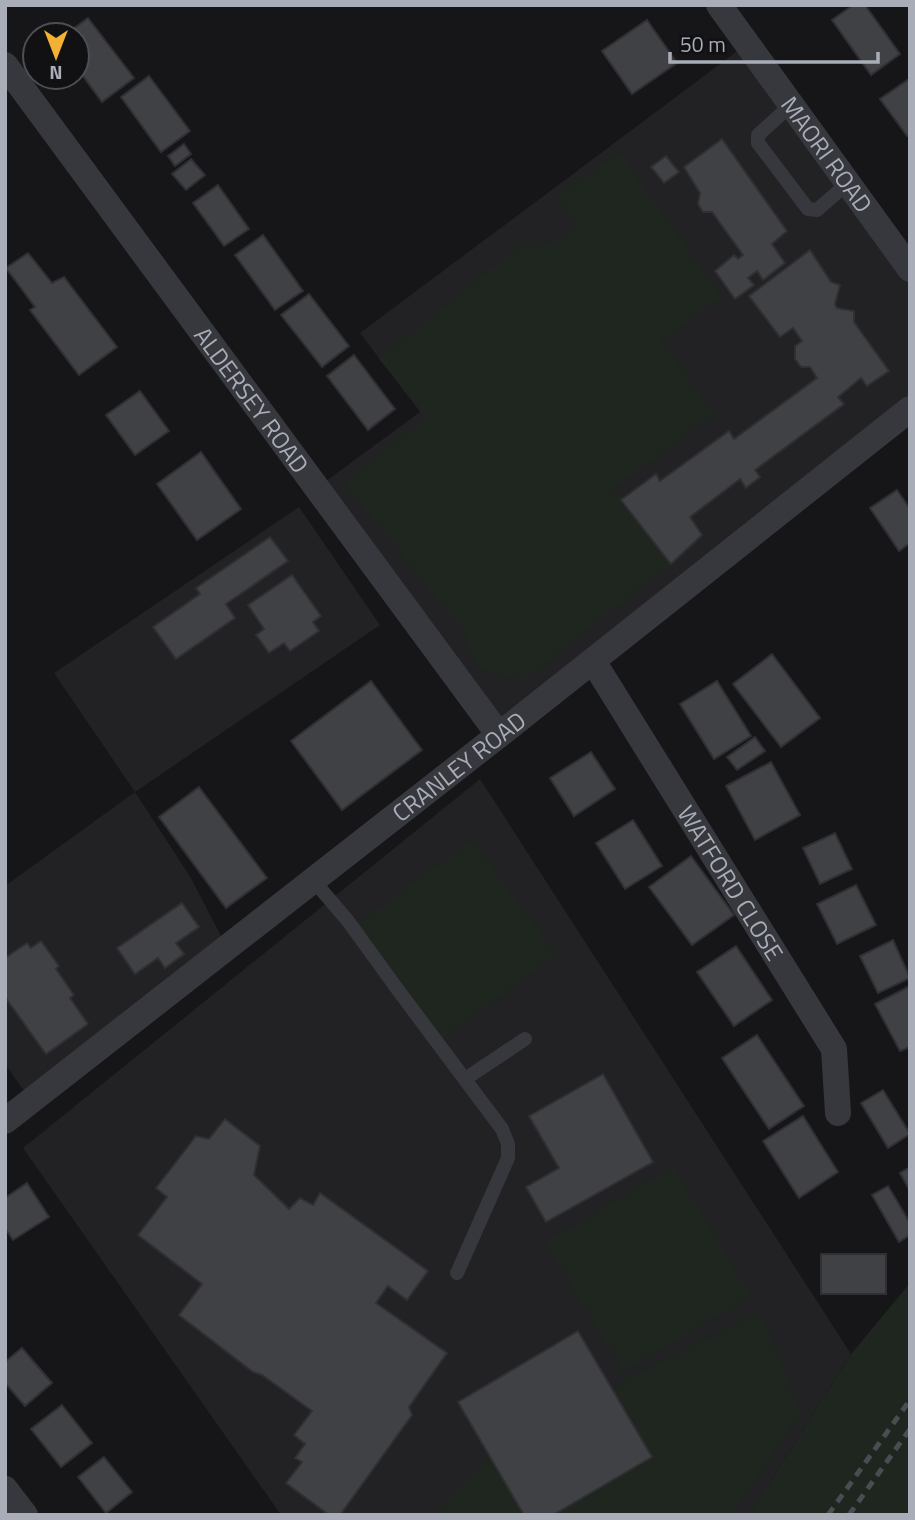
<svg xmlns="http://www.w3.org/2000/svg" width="915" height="1520" font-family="'Titillium Web',sans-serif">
<rect width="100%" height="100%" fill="#161618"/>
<!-- built -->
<g fill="#222225">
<path d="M 740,49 L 910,282 L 910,398 L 500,722 L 326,481 L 420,412 L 360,333 Z"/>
<path d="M 299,507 L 380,625 L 135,792 L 191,878 L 225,944 L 27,1095 L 5,1064 L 5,886 L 135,792 L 54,673 Z"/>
<path d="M 480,779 L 851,1354 L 749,1515 L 281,1515 L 23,1148 Z"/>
</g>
<!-- green -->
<g fill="#1e261f">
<path d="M 619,152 L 722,297 L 661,341 L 715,415 L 613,489 L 671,564 L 523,681 L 482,669 L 471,656 L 466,635 L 344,483 L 426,417 L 379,359 L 520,245 C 549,250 556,240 578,224 L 555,198 Z"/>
<path d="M 472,840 L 556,955 L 442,1039 L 358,923 Z"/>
<path d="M 673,1166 L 751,1296 L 623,1372 L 546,1242 Z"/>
<path d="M 910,1283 L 910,1515 L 749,1515 L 851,1354 Z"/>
<path d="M 760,1311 L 801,1412 L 731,1515 L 553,1515 L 652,1457 L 614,1389 L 628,1378 Z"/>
<path d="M 489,1455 L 524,1515 L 434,1515 Z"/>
</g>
<!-- building -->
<g fill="#404145" stroke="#303034" stroke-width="2">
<path d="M 853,5 L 865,5 L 900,54 L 871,75 L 832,20 Z"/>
<path d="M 88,18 L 134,78 L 102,102 L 77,68 L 77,35 L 65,35 Z"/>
<path d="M 647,20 L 677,63 L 632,94 L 602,51 Z"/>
<path d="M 149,76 L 190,131 L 161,152 L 121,97 Z"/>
<path d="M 909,79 L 910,134 L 907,136 L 880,99 Z"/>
<path d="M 722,139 L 787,231 L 772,244 L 785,263 L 763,280 L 757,271 L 748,278 L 754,285 L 735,299 L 715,271 L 734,255 L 738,259 L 743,255 L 712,212 L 703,212 L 698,204 L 700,193 L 684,167 Z"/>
<path d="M 184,144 L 191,154 L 175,166 L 168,156 Z"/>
<path d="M 666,156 L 679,172 L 664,183 L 651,167 Z"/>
<path d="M 191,159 L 205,175 L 186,190 L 172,174 Z"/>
<path d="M 218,185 L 249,229 L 224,246 L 193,203 Z"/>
<path d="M 263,235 L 303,291 L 275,310 L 235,255 Z"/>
<path d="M 810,250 L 831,282 L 840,285 L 835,304 L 837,308 L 854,311 L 854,322 L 889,371 L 867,386 L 861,378 L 838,397 L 844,404 L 755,470 L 760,477 L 746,488 L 740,479 L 690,517 L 702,535 L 671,564 L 621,500 L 656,474 L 660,481 L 729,431 L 734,439 L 817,378 L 810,367 L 801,367 L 795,359 L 795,346 L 802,341 L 793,328 L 780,337 L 749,296 Z"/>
<path d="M 28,253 L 52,283 L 64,277 L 117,347 L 79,375 L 30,310 L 35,307 L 6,268 Z"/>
<path d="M 309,294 L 349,346 L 322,367 L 281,315 Z"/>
<path d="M 354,355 L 395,409 L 368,430 L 327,376 Z"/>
<path d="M 140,391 L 169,431 L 135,455 L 106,415 Z"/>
<path d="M 201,452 L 241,509 L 197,540 L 157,484 Z"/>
<path d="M 897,490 L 910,509 L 910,543 L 899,551 L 870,508 Z"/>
<path d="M 270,537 L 288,561 L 226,604 L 235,618 L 176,659 L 153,627 L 200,594 L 196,588 Z"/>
<path d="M 292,575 L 321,616 L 313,622 L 319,631 L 290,651 L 284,643 L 269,653 L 256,635 L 264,629 L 248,605 Z"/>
<path d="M 772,654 L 820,718 L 781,747 L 733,684 Z"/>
<path d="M 371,681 L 422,750 L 342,810 L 291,741 Z"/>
<path d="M 717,681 L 751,736 L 714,759 L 680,704 Z"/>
<path d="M 755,737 L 765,751 L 737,770 L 727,757 Z"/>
<path d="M 591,752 L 615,789 L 574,816 L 550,778 Z"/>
<path d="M 771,762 L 800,815 L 755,840 L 726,786 Z"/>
<path d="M 199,787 L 267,878 L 226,908 L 159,817 Z"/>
<path d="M 633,820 L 662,866 L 625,889 L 596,843 Z"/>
<path d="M 835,833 L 852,869 L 820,884 L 803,848 Z"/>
<path d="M 691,856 L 734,915 L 692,945 L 649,887 Z"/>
<path d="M 856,885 L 876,925 L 837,944 L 817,904 Z"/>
<path d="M 182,903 L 199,927 L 176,943 L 184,954 L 165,968 L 158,958 L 135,974 L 117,948 Z"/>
<path d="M 893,940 L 910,978 L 878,993 L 860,956 Z"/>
<path d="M 41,941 L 59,966 L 56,969 L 74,995 L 70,998 L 88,1024 L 46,1054 L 5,997 L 5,958 L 27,943 L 31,948 Z"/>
<path d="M 736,946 L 772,1000 L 734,1026 L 697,972 Z"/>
<path d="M 910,986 L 910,1047 L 900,1051 L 875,1004 Z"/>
<path d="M 757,1035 L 804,1106 L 769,1129 L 722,1058 Z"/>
<path d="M 603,1074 L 653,1162 L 546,1222 L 526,1187 L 559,1168 L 529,1116 Z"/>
<path d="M 883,1090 L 910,1134 L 888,1148 L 861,1103 Z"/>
<path d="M 803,1116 L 838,1172 L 799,1198 L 763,1141 Z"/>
<path d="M 225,1119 L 260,1146 L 254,1175 L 289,1209 L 300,1198 L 313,1205 L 320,1193 L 428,1271 L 407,1300 L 388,1286 L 376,1303 L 447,1353 L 409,1407 L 412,1415 L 340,1515 L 329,1515 L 286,1483 L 302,1462 L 295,1458 L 305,1444 L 294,1435 L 312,1411 L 262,1375 L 253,1372 L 179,1315 L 202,1284 L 138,1235 L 167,1197 L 156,1188 L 196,1136 L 209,1139 Z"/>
<path d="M 910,1167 L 910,1191 L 900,1173 Z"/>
<path d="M 27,1183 L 49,1217 L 13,1240 L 5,1228 L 5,1198 Z"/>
<path d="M 888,1186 L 910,1223 L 910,1235 L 899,1242 L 872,1195 Z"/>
<rect x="821" y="1254" width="65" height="40"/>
<path d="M 578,1331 L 652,1457 L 553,1515 L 524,1515 L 458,1402 Z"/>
<path d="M 22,1348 L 52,1383 L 25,1406 L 5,1383 L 5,1362 Z"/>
<path d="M 62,1405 L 92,1443 L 61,1467 L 31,1429 Z"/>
<path d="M 104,1457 L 132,1492 L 106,1513 L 78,1477 Z"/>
</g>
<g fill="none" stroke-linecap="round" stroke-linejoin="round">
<!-- lane -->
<g stroke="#37383d" stroke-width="14">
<path d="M 791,105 L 758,135 L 758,143 L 808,209 L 817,210 L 848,183"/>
<path d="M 313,880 L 348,921 L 398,990 L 502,1129 L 508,1144 L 508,1158 L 457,1273"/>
<path d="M 465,1079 L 525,1039"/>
</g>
<!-- street -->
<g stroke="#37383d" stroke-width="26">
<path id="s1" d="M 719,5 L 910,269"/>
<path id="s2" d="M 5,65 L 499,735"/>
<path id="s3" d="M 593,661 L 834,1049 L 838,1113"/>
<path id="s4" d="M 5,1121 L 499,735 L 910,409"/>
<path d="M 5,1489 L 25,1515"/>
</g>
<!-- rail -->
<g stroke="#4a4c52" stroke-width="5" stroke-dasharray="9 7" stroke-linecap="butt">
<path d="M 828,1515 L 910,1400"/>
<path d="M 849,1515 L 910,1429"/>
</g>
</g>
<g text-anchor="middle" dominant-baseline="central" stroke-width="5" stroke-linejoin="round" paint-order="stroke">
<!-- street labels -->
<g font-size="24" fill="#a8adb8" stroke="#111113">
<text stroke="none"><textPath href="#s1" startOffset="184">MAORI ROAD</textPath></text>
<text stroke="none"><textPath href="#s2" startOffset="416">ALDERSEY ROAD</textPath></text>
<text stroke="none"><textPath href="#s4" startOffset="576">CRANLEY ROAD</textPath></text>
<text stroke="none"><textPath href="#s3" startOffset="261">WATFORD CLOSE</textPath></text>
</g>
</g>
<!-- border -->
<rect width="915" height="1520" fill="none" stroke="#a8adb8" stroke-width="14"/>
<!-- north arrow -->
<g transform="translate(56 56) rotate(180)"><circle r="33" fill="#111113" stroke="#4d4f55" stroke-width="2"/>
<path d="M0-5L12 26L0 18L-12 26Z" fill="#f2b134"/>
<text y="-10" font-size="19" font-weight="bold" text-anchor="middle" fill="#a8adb8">N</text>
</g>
<!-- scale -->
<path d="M670 52v10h208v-10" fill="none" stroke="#a8adb8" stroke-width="3.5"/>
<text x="680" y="52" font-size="21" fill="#a8adb8" stroke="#111113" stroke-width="5" paint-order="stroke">50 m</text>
</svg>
